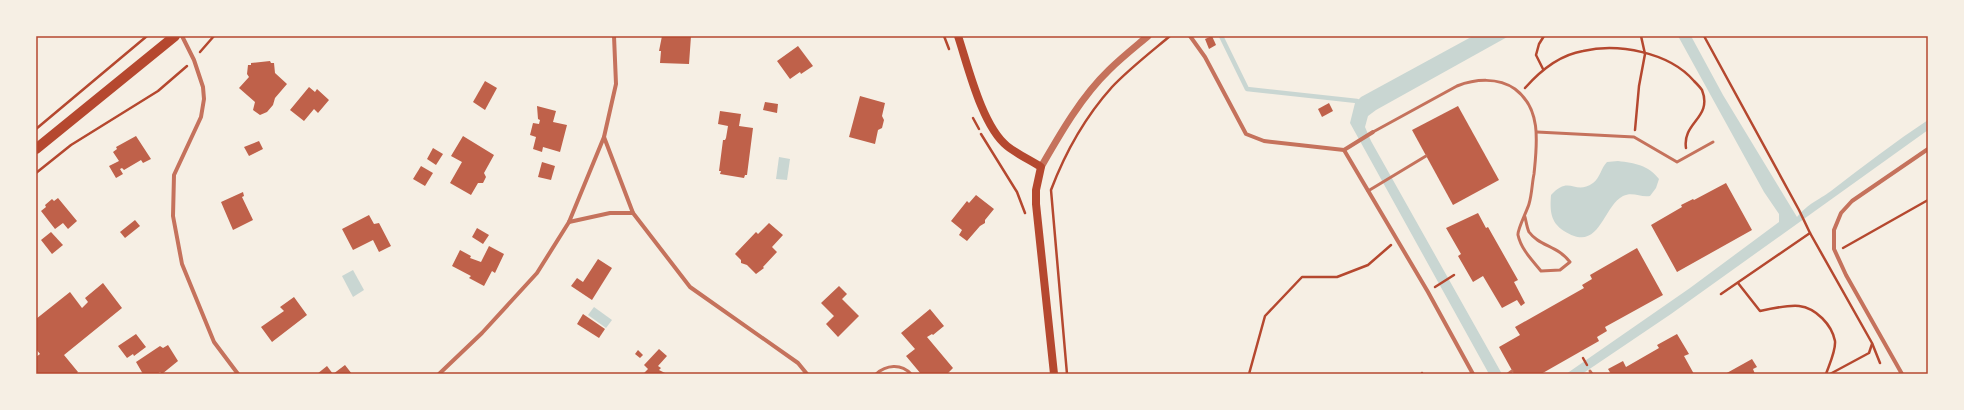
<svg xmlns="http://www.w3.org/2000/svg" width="1964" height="410" font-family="'Fira Sans Condensed',sans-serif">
<rect width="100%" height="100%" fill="#f6efe4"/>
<!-- water -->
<g fill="#c9d6d2">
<path d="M 1473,36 L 1509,36 L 1376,110 L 1368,116 L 1365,127 L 1371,141 L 1502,374 L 1489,374 L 1350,123 L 1355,103 L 1361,97 Z"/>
<path d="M 1678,36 L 1691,36 L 1723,95 L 1797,217 C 1809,203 1817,201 1831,191 C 1863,166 1895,142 1928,120 L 1928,130 L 1671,314 L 1594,366 L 1582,374 L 1566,374 L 1690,288 L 1779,222 L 1779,214 L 1764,192 Z"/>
<path d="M 779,157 L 790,159 L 787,180 L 776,179 Z"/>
<path d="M 1618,161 C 1635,163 1648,165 1659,179 L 1656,188 L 1650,196 C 1641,198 1633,191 1623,196 C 1602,207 1600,254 1564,231 C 1550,222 1550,210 1551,195 C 1570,174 1574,196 1593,183 C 1600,178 1601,168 1607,162 Z"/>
<path d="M 353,270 L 364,290 L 353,297 L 342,276 Z"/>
<path d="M 594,307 L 612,320 L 606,328 L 588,315 Z"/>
</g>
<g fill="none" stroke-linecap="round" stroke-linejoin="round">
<!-- stream -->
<path stroke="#c9d6d2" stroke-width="4.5" d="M 1221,36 L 1247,89 L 1357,101"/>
</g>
<!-- building -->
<g fill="#bf614a">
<path d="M 662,36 L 691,36 L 689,64 L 660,63 L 661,51 L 659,51 Z"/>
<path d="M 1212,36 L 1216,45 L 1209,49 L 1205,39 Z"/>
<path d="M 798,46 L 813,66 L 801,74 L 800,72 L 790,79 L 777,61 Z"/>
<path d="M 270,61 L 271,63 L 274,63 L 275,73 L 287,84 L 275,98 L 273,105 L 267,112 L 260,115 L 253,110 L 255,102 L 239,88 L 249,77 L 247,74 L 248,65 L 251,65 L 251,63 Z"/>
<path d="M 485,81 L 497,88 L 485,110 L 473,102 Z"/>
<path d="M 309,87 L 315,92 L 317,89 L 329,100 L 318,113 L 314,109 L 304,121 L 290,110 Z"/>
<path d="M 860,96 L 885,103 L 882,116 L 884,120 L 882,128 L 878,130 L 875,144 L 849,137 Z"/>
<path d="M 765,102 L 778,104 L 777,113 L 763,110 Z"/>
<path d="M 1329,103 L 1333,111 L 1322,117 L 1318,109 Z"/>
<path d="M 537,106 L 556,111 L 553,122 L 567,125 L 560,152 L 543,147 L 542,152 L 533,149 L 536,137 L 530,135 L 533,123 L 539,124 L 540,120 L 538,119 Z"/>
<path d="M 1458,106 L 1499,180 L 1453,205 L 1412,130 Z"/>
<path d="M 720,111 L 741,114 L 739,126 L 753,128 L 747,175 L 745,175 L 744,178 L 720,174 L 721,171 L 719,171 L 723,140 L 725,140 L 726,138 L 728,126 L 718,124 Z"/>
<path d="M 136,136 L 151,159 L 143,163 L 141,160 L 124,170 L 122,168 L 120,169 L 123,174 L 116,178 L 109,166 L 119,161 L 113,152 L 117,149 L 116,147 Z"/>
<path d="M 463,136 L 494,155 L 484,173 L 486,177 L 483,183 L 478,183 L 471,195 L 450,183 L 462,162 L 451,156 Z"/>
<path d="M 259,141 L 263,149 L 249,156 L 244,147 Z"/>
<path d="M 433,148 L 443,154 L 436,165 L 427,159 Z"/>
<path d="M 542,162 L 555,166 L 551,180 L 538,177 Z"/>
<path d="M 421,166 L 433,173 L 425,186 L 413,179 Z"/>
<path d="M 1726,183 L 1752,230 L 1677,272 L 1651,225 L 1682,207 L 1681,205 L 1693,199 L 1694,200 Z"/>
<path d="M 243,192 L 244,196 L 242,197 L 253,220 L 233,230 L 221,202 Z"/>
<path d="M 976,195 L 994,209 L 985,220 L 985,223 L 980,226 L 967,241 L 959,235 L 962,230 L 951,221 L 967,201 L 969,203 Z"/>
<path d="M 58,198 L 77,221 L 68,229 L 63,223 L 55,229 L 41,211 L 46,207 L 45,205 L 52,199 L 54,201 Z"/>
<path d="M 1478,213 L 1486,228 L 1488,227 L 1518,280 L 1514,282 L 1525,303 L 1521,306 L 1517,300 L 1502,308 L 1483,276 L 1473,282 L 1458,256 L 1461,254 L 1446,228 Z"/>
<path d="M 369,215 L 374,224 L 379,223 L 391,246 L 379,252 L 373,240 L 353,250 L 342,229 Z"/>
<path d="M 135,220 L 140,226 L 125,238 L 120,232 Z"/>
<path d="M 769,223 L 783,235 L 772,247 L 777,252 L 763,267 L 764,268 L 756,274 L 747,265 L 741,263 L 741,260 L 735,254 L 756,232 L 758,234 Z"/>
<path d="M 477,228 L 489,235 L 483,244 L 472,237 Z"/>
<path d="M 51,232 L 63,245 L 52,254 L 41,240 Z"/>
<path d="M 489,246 L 504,254 L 495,273 L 492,271 L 484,286 L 469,278 L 471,276 L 452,266 L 460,250 L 471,256 L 470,258 L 481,262 Z"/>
<path d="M 1637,248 L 1663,295 L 1605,327 L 1607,331 L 1597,337 L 1599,341 L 1541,374 L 1514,374 L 1499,347 L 1520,335 L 1515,327 L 1584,288 L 1582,285 L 1592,279 L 1590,275 Z"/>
<path d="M 598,259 L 612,268 L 592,300 L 571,286 L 577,278 L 583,282 Z"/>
<path d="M 103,283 L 122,308 L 64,355 L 78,372 L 76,374 L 36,374 L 36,357 L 40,354 L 36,349 L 36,319 L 70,292 L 82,308 L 88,302 L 85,298 Z"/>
<path d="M 839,286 L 847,294 L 842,299 L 859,316 L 838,337 L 826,324 L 834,316 L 821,303 Z"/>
<path d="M 294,297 L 307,315 L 272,342 L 261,327 L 284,311 L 280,307 Z"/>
<path d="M 930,309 L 944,326 L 933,335 L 932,334 L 927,337 L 953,368 L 947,374 L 921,374 L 906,356 L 915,349 L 901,333 Z"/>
<path d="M 583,314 L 605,329 L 599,338 L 577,324 Z"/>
<path d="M 136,334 L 146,347 L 134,356 L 133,354 L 127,358 L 118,346 Z"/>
<path d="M 1677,334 L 1689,354 L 1684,356 L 1694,374 L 1611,374 L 1608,369 L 1623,361 L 1626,367 L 1659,348 L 1657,345 Z"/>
<path d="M 168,345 L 178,361 L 162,374 L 160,372 L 157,374 L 143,374 L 136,362 L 160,346 L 163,348 Z"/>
<path d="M 659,349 L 667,356 L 658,366 L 661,368 L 659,370 L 667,374 L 643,374 L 648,369 L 644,365 Z"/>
<path d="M 638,350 L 643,355 L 640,358 L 635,354 Z"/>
<path d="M 1752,359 L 1757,367 L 1753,369 L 1755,374 L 1725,374 Z"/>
<path d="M 345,365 L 352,374 L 317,374 L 327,366 L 333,374 Z"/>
</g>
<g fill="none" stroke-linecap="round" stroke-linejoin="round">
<!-- path -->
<g stroke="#b5482f" stroke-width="2.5">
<path d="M 944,36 L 949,49"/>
<path d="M 1704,36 L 1799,210 L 1810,233"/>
<path d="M 200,52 L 214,36"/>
<path d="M 1543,69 L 1536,55 L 1539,44 L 1544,36"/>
<path d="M 1525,88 C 1540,71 1559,55 1583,51 C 1618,43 1669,52 1694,81 C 1696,83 1700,87 1702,90 C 1713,118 1682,122 1686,148"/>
<path d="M 973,118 L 979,129"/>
<path d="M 36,129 L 147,36"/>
<path d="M 1635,130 L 1639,86 L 1645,54 L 1641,36"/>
<path d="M 981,134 L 1017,192 L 1025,213"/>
<path d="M 36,173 L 71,145 L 158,91 L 187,66"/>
<path d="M 1843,248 L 1928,200"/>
<path d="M 1738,283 L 1760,311 C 1773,308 1786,305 1799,306 C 1816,308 1832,325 1835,341 C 1836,351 1829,365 1826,374"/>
<path d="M 1435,287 L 1454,275"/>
<path d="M 1721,294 L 1810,233 L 1872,343 L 1880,363"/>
<path d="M 1583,358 L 1587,365"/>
<path d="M 1422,373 L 1422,374"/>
<path d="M 1067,374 L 1051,190 C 1065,153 1086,116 1112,87 C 1129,69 1151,52 1170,36"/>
<path d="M 1249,374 L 1265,316 L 1302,277 L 1337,277 L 1368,265 L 1391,245"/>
<path d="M 1830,374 L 1869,353 L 1872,344"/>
</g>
<!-- service -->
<g stroke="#c5725c" stroke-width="3">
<path d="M 1373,132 L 1457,86 C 1475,79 1498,77 1515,89 C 1542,109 1537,144 1534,174 C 1532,183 1532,194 1529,204 C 1527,211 1517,230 1518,235 C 1521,249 1532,260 1541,271 L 1560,270 L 1570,262 C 1558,246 1539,246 1529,232 C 1527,228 1526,221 1525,217"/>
<path d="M 1537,132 L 1634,137 L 1677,162 L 1713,142"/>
<path d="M 1368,191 L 1426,156"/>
<path d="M 1590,371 L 1592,374"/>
<path d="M 876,374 C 886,365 901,363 911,374"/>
<path d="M 1508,374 L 1512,371"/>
</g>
<!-- minor -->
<g stroke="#c5725c" stroke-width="4">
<path d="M 182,36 L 194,60 L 203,87 L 204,99 L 201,117 L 174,175 L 173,216 L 182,264 L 214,342 L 238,374"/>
<path d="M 1190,36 L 1205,57 L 1246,134 L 1264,141 L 1344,150 L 1428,292 L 1473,374"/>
<path d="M 604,137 L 633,213 L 690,287 L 798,363 L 807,374"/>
<path d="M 1344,150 L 1373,132"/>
<path d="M 569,222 L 610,213 L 633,213"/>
<path d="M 439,374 L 482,333 L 537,273 L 569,222 L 604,137 L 616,84 L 614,36"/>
<path d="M 1902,374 L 1846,275 L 1834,249 L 1834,230 L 1841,213 L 1852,201 L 1928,149"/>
</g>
<!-- tertiary -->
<path stroke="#c5725c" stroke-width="7" d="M 1041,167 C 1060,134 1081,97 1109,70 C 1121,58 1135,47 1148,36"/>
<!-- secondary -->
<path stroke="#b5482f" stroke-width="8" d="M 958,36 C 968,66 982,126 1007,146 C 1017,154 1030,160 1041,167 L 1036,190 L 1036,204 L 1054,374"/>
<!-- primary -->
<path stroke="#b5482f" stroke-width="10" d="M 36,149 L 175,36"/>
</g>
<!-- border -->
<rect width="1964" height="410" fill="none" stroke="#f6efe4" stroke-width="74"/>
<rect x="37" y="37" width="1890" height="336" fill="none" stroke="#b5482f" stroke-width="1.5"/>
</svg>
